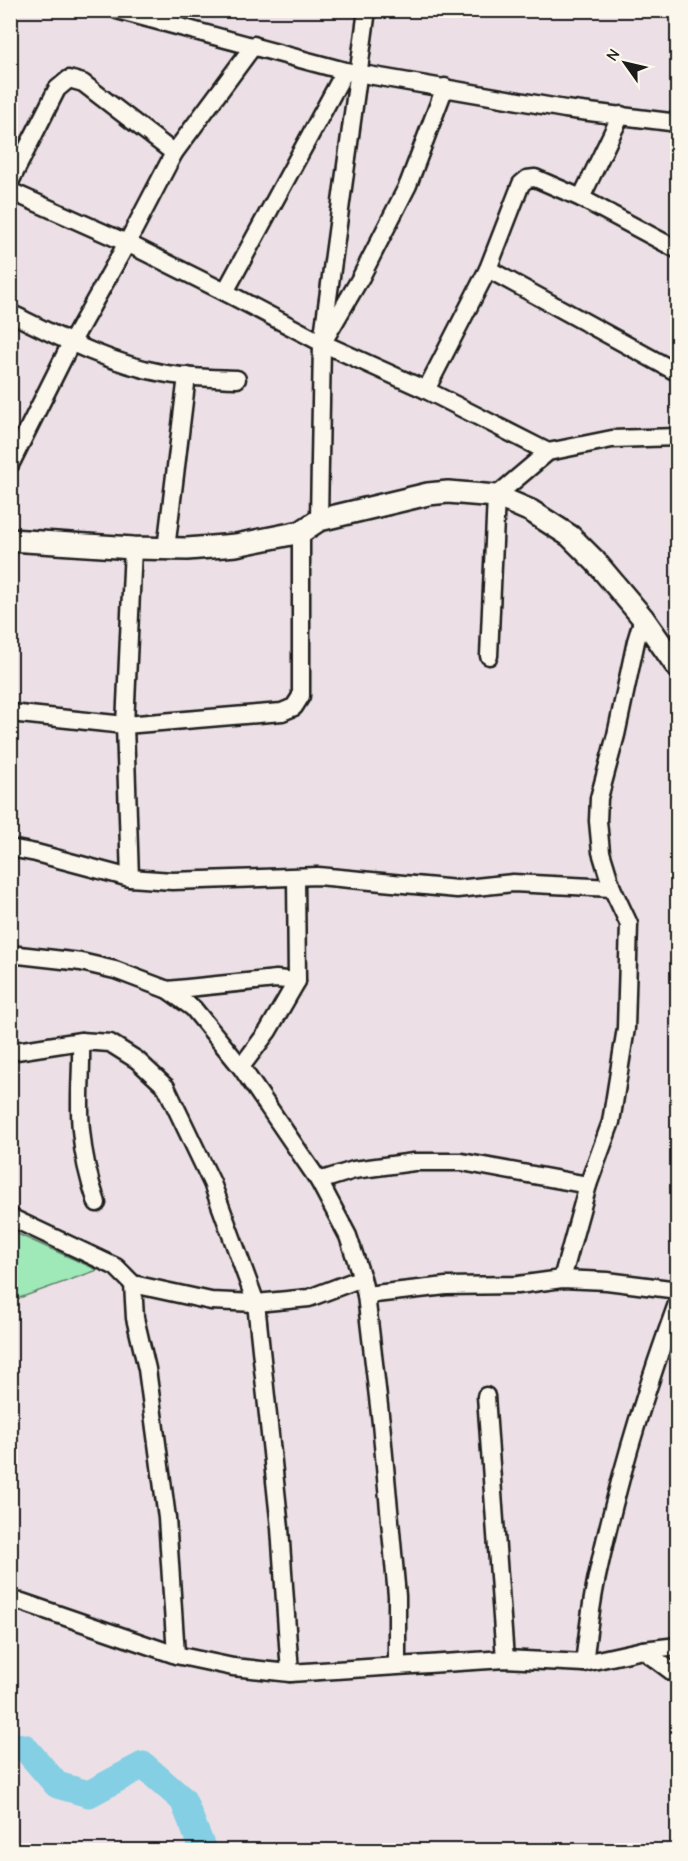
<svg xmlns="http://www.w3.org/2000/svg" width="688" height="1861" font-family="'Comic Neue',sans-serif">
<rect width="100%" height="100%" fill="#ece0e6"/>
<filter id="ink" filterUnits="userSpaceOnUse"><feTurbulence type="fractalNoise" baseFrequency=".0167" numOctaves="2"/><feDisplacementMap in="SourceGraphic" scale="12" xChannelSelector="R" yChannelSelector="G"/><feConvolveMatrix kernelMatrix="1 2 1 2 8 2 1 2 1" color-interpolation-filters="sRGB"/></filter>
<g filter="url(#ink)">
<!-- green -->
<path fill="#9fe8b8" stroke="#5e826a" stroke-width="1.5" d="M 11,1231 L 98,1270 L 11,1301 Z"/>
<g fill="none" stroke-linecap="round" stroke-linejoin="round">
<!-- river -->
<path stroke="#84cfe4" stroke-width="27" d="M 10,1745 L 24,1747 L 57,1785 L 89,1794 L 143,1765 L 183,1800 L 203,1850"/>
<!-- minor casing -->
<g stroke="#1c1c1c" stroke-width="21">
<g id="minor">
<path d="M 117,10 L 345,71 L 565,109 L 678,123"/>
<path d="M 10,182 L 57,89 L 69,79 L 83,83 L 174,153"/>
<path d="M 10,191 L 127,243 L 225,292 L 322,343 L 426,390 L 548,452"/>
<path d="M 581,198 L 621,115"/>
<path d="M 488,269 L 678,373"/>
<path d="M 225,292 L 345,71"/>
<path d="M 10,313 C 59,337 108,363 162,373 C 186,378 212,378 237,379"/>
<path d="M 326,337 L 361,277 L 408,185 L 445,87"/>
<path d="M 426,390 L 488,269 L 521,184 L 527,179 L 535,178 L 581,198 L 678,250"/>
<path d="M 10,465 L 71,343 L 127,243 L 174,153 L 254,45"/>
<path d="M 319,520 L 322,343 L 367,10"/>
<path d="M 166,549 L 187,376"/>
<path d="M 489,656 L 496,496 L 548,452 L 612,439 L 678,437"/>
<path d="M 10,713 L 125,725 L 282,712 L 294,707 L 301,696 L 301,532"/>
<path d="M 10,848 L 36,853 L 130,878 L 172,881 L 318,876 L 457,889 L 513,883 L 612,888"/>
<path d="M 130,878 L 125,725 L 133,548"/>
<path d="M 10,954 L 81,962 L 115,970 L 168,990 L 193,1008 L 241,1067 L 319,1181 L 348,1236 L 362,1278 L 309,1298 L 256,1303 L 211,1301 L 133,1284 L 116,1267 L 10,1217"/>
<path d="M 168,990 L 276,979 L 297,981"/>
<path d="M 81,1041 C 82,1070 78,1101 81,1130 C 83,1155 89,1180 97,1203"/>
<path d="M 10,1052 L 81,1041 L 110,1043 L 137,1060 L 166,1087 L 212,1183 L 256,1303 L 280,1528 L 290,1673"/>
<path d="M 241,1067 L 268,1031 L 297,981 L 296,878"/>
<path d="M 319,1181 L 354,1170 L 414,1162 L 462,1162 L 588,1185"/>
<path d="M 362,1278 L 366,1295 L 381,1423 L 397,1596 L 397,1664"/>
<path d="M 562,1279 L 588,1185 L 611,1122 L 626,1028 L 629,924 L 612,888 L 601,852 L 598,821 L 599,798 L 616,735 L 636,641 L 643,618"/>
<path d="M 133,1284 L 135,1318 L 147,1369 L 167,1518 L 176,1655"/>
<path d="M 366,1295 L 446,1286 L 518,1285 L 562,1279 L 607,1281 L 678,1290"/>
<path d="M 486,1396 L 505,1659"/>
<path d="M 10,1601 L 22,1602 L 176,1655 L 233,1667 L 290,1673 L 505,1659 L 584,1663 L 643,1650 L 678,1646"/>
<path d="M 643,1650 L 678,1676"/>
<path d="M 584,1663 C 588,1633 591,1602 598,1572 C 618,1479 645,1391 678,1301"/>
</g>
</g>
<!-- major casing -->
<g stroke="#1c1c1c" stroke-width="26">
<path id="major" d="M 10,540 L 133,548 L 187,549 L 236,545 L 301,532 L 319,520 L 428,494 L 448,492 L 496,496 L 531,511 L 570,536 L 595,561 L 643,618 L 678,668"/>
</g>
<!-- minor -->
<use href="#minor" stroke="#fbf7ec" stroke-width="16"/>
<!-- major -->
<use href="#major" stroke="#fbf7ec" stroke-width="21"/>
</g>
</g>
<!-- margin -->
<rect width="688" height="1861" fill="none" stroke="#fbf7ec" stroke-width="36"/>
<rect x="18" y="18" width="652" height="1825" fill="none" stroke="#1c1c1c" stroke-width="2" filter="url(#ink)"/>
<!-- north arrow -->
<g transform="translate(625 63) rotate(304)" stroke="#fbf7ec" stroke-width="4.5" paint-order="stroke">
<path d="M0-4.5L10 22L0 15L-10 22Z" fill="#1c1c1c"/>
<text y="-9" font-size="16" font-weight="bold" text-anchor="middle" fill="#1c1c1c">N</text>
</g>
</svg>
